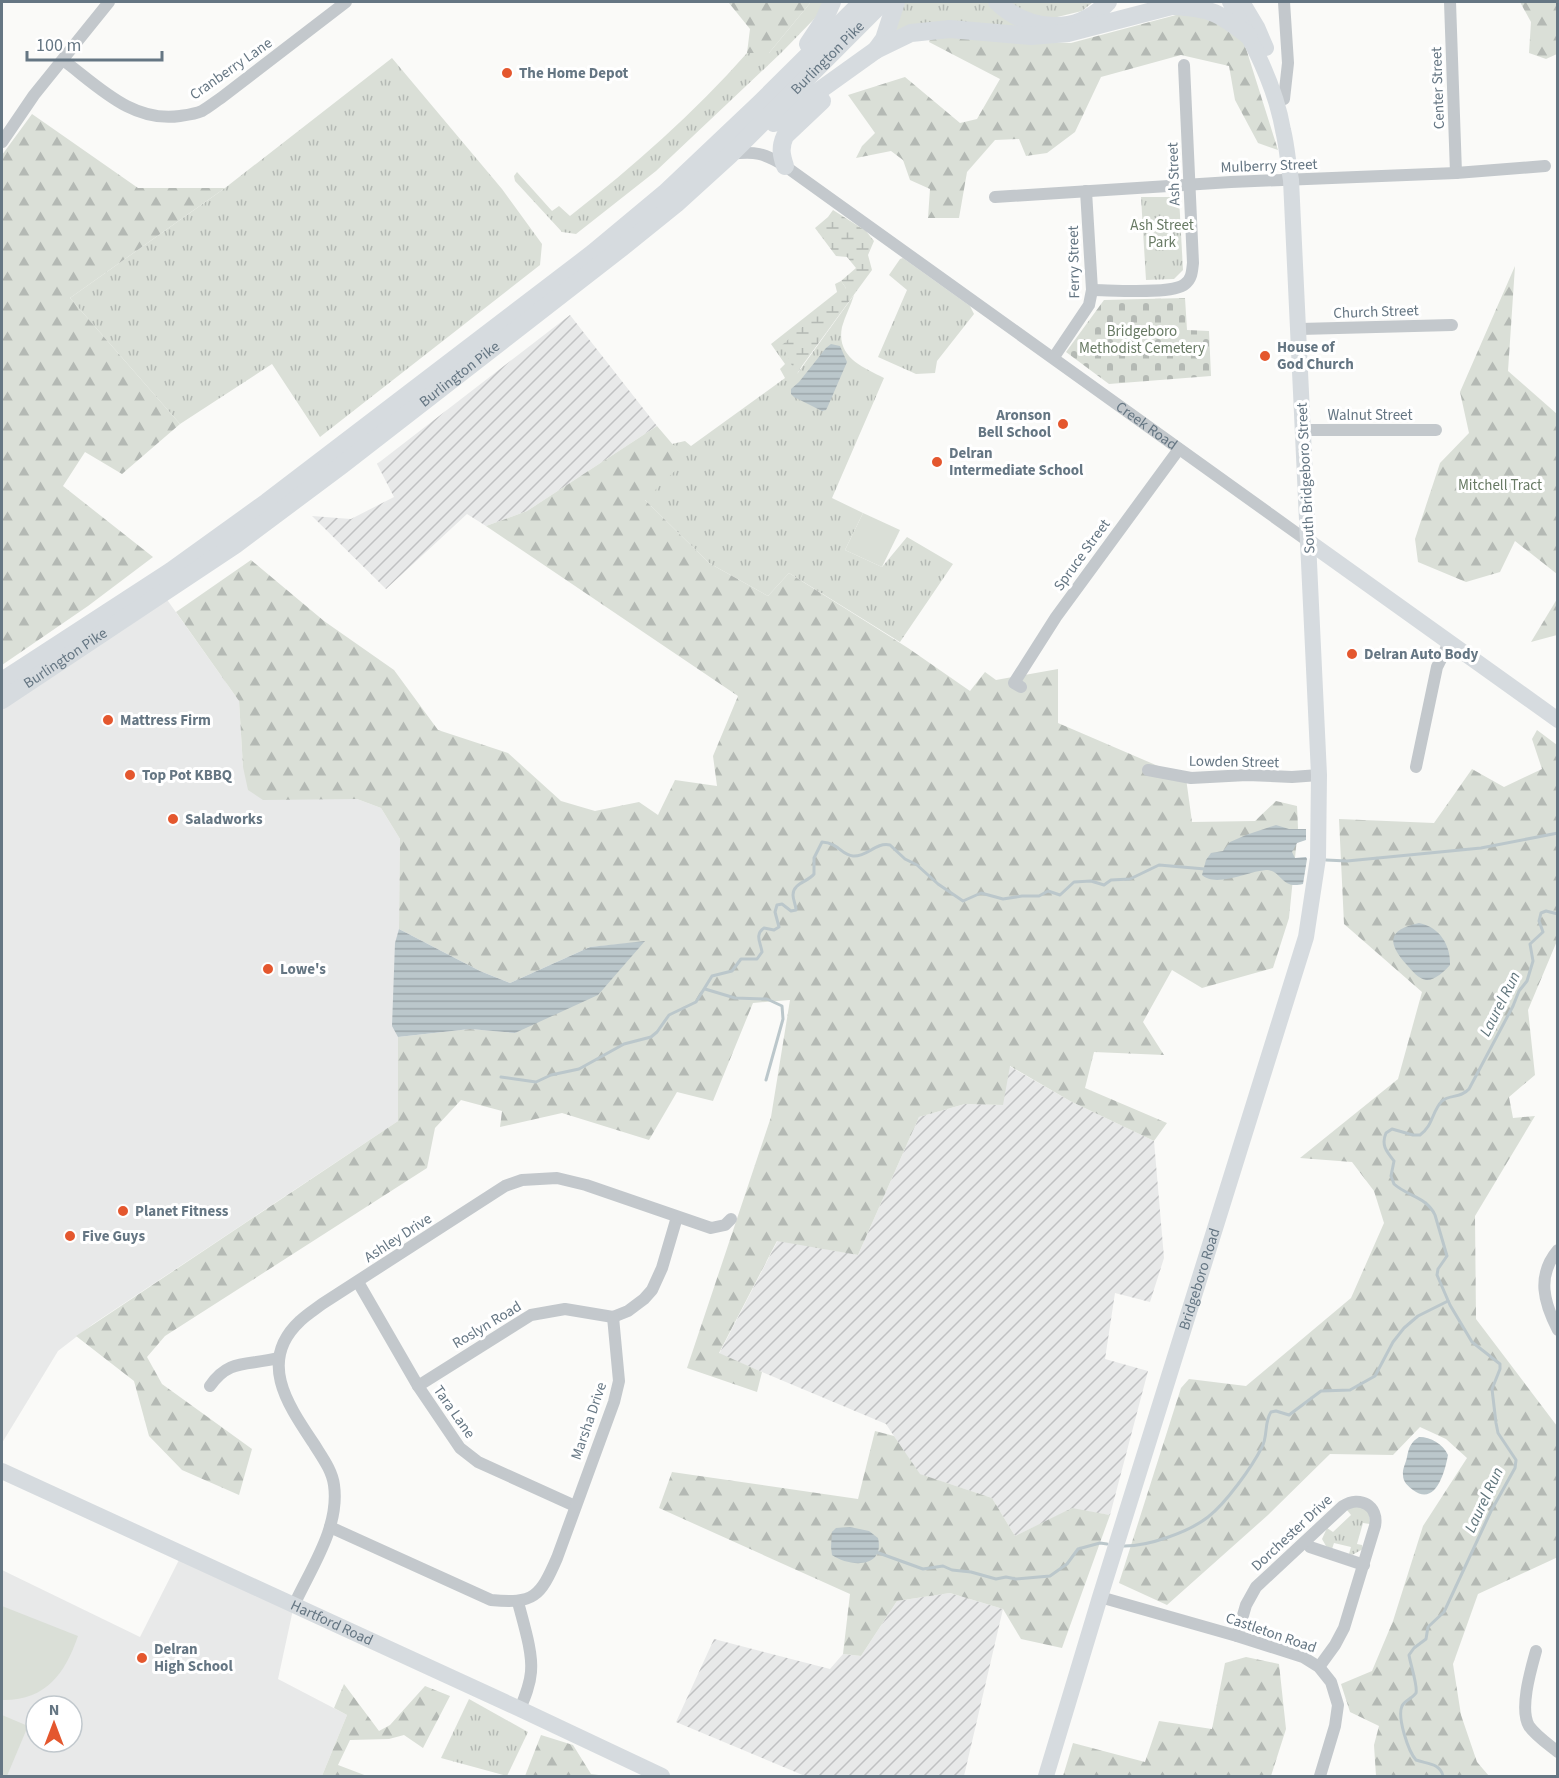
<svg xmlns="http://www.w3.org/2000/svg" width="1559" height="1778" font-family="'Source Sans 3',sans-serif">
<defs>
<pattern id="industrial-furrows" width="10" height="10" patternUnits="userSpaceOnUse" patternTransform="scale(1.5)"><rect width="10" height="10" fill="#e8e9e9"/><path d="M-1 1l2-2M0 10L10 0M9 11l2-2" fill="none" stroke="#c0c1c2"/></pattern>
<pattern id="grass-tufts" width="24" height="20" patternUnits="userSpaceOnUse" patternTransform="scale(1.5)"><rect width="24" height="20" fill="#dadfd7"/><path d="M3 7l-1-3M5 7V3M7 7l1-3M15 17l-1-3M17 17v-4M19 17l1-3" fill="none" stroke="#b4b9b4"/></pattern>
<pattern id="forest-firs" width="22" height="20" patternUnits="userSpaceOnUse" patternTransform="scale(1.5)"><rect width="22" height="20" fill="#dadfd7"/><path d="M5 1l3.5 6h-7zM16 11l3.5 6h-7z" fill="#b4b9b4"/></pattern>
<pattern id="wetland-marsh" width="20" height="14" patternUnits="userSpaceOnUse" patternTransform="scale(1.5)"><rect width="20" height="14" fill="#dadfd7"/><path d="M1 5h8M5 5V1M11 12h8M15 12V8" fill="none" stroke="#b4b9b4"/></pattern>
<pattern id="cemetery-stones" width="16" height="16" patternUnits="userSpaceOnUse" patternTransform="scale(1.5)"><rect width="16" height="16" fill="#dadfd7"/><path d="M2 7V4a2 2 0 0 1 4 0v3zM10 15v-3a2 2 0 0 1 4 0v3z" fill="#b4b9b4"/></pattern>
<pattern id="water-rules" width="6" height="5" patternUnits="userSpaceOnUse" patternTransform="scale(1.5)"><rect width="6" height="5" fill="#bbc7cb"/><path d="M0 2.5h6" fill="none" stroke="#9ca6aa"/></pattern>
</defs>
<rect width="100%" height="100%" fill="#fafaf8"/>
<!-- built -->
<g fill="#e8e9e9" fill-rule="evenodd">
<path d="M 163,594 L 239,701 L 243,767 L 302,799 L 357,799 L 381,808 L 400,839 L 398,1121 L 93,1324 L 58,1351 L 2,1443 L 2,700 Z"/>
<path d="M 182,1554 L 294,1605 L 278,1679 L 347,1715 L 322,1776 L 2,1776 L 2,1570 L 140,1637 ZM 36,1706 L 72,1706 L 72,1742 L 36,1742 Z"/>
</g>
<!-- industrial -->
<g fill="url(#industrial-furrows)">
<path d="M 570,315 L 657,426 L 527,511 L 486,526 L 467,514 L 386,589 L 312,516 L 351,519 L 394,497 L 377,464 Z"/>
<path d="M 1009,1066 L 1070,1101 L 1154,1141 L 1164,1258 L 1150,1302 L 1115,1293 L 1105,1359 L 1148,1371 L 1110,1515 L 1072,1509 L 1015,1536 L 992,1498 L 919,1474 L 886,1424 L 719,1354 L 778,1240 L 858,1255 L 919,1117 L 965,1104 L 1002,1105 Z"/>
<path d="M 950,1593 L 1003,1609 L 964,1776 L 805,1776 L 676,1722 L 714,1639 L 830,1669 L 843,1654 L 861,1656 L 897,1601 Z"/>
</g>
<!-- grass -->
<g fill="url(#grass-tufts)">
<path d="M 811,2 L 825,2 L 818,15 L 782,52 L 656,171 L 576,234 L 562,232 L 515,181 L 514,176 L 517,172 L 552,211 L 559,206 L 570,216 C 634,166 694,113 747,53 L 769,53 Z"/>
<path d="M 904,2 L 989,2 L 1029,30 L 891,33 Z"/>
<path d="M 1010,2 L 1093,2 L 1082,11 L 1049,19 L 1018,10 Z"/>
<path d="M 392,58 L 502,189 L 542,244 L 540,265 L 320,437 L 272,364 L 180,424 L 70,298 L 225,188 Z"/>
<path d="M 1141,197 L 1179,197 L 1183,270 L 1174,279 L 1146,280 Z"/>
<path d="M 903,258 L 970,306 L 974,314 L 937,361 L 935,373 L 916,374 L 878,357 L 907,290 L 889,275 L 900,259 Z"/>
<path d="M 841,281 L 846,288 L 797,374 L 854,295 C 851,305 845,316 842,327 C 836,357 862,367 884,378 L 832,498 L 863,513 L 845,550 L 882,567 L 907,537 L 953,564 L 900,642 L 789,573 L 768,596 L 709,563 L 644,499 L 685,460 L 672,444 L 685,441 L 691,446 L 785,378 L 780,369 L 785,364 L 771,344 L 837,292 L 835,284 Z"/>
<path d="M 1358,1505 L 1369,1512 L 1370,1524 L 1363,1523 L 1357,1544 L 1362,1545 L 1363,1549 L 1352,1555 L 1349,1554 L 1351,1547 L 1334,1543 L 1332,1549 L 1326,1546 L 1322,1539 L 1327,1528 L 1333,1532 L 1351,1515 L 1347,1510 Z"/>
<path d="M 469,1699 L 528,1732 L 507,1776 L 441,1758 Z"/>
</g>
<!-- forest -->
<g fill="url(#forest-firs)">
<path d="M 731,2 L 811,2 L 769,53 L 747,53 L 750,29 L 729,3 Z"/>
<path d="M 1520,2 L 1557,2 L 1557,54 L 1546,59 L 1529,53 L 1531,22 Z"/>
<path d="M 1191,11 L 1221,24 L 1243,39 L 1278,150 L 1258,143 L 1235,100 L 1229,66 L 1181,55 L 1101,77 L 1075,132 L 1047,153 L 1026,156 L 1019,139 L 995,140 L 967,172 L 959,218 L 928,218 L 930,189 L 910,180 L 903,160 L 891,151 L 856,158 L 862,146 L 875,133 L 848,95 L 905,77 L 960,123 L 977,119 L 1000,79 L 929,42 L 931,36 L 1071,43 Z"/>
<path d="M 32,114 L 138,188 L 225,188 L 70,298 L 180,424 L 122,474 L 85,452 L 63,486 L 153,557 L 88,606 L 2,665 L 2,155 Z"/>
<path d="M 1515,266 L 1508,371 L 1557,414 L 1557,574 L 1515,541 L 1500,572 L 1466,582 L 1418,562 L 1415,539 L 1440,463 L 1469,433 L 1460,392 Z"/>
<path d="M 657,426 L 686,460 L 645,500 L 709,563 L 768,596 L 789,573 L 908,648 L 970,691 L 985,672 L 996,680 L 1058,669 L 1058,723 L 1186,778 L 1192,822 L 1255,821 L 1276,801 L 1297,806 L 1298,828 L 1289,918 L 1273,968 L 1202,988 L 1172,970 L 1143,1022 L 1164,1055 L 1094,1052 L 1085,1088 L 1167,1123 L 1154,1141 L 1070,1101 L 1010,1066 L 1003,1105 L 965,1104 L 919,1117 L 858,1255 L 777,1241 L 719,1353 L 762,1372 L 757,1392 L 687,1368 L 771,1117 L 790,1000 L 753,1003 L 713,1101 L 677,1092 L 649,1140 L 562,1113 L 500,1127 L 502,1111 L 461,1100 L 435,1128 L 427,1168 L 165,1336 L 147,1357 L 162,1384 L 252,1449 L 239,1495 L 182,1470 L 149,1436 L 134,1381 L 76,1336 L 398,1121 L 398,1037 L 470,1029 L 515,1033 L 644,942 L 590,947 L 510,983 L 480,971 L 399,929 L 400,839 L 381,808 L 357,799 L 263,800 L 248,790 L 243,767 L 239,701 L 176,612 L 251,560 L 324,621 L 394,670 L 438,730 L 508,753 L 561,801 L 595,811 L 639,802 L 658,815 L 675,780 L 717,786 L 713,756 L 738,696 L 486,526 L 527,511 Z"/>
<path d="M 1557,599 L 1557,635 L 1531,642 Z"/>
<path d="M 1537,730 L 1557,745 L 1557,941 L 1528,1010 L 1535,1075 L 1509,1097 L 1513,1118 L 1535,1116 L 1475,1216 L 1476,1319 L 1557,1426 L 1558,1557 L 1478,1594 L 1453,1664 L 1461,1715 L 1477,1762 L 1489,1776 L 1376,1776 L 1374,1745 L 1379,1726 L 1350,1712 L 1341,1684 L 1372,1671 L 1393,1621 L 1423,1526 L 1467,1458 L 1446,1439 L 1420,1427 L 1393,1455 L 1330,1454 L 1268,1515 L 1167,1605 L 1119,1583 L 1181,1388 L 1189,1379 L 1246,1386 L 1351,1298 L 1384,1223 L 1374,1191 L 1352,1162 L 1300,1158 L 1398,1079 L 1422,992 L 1344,924 L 1339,819 L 1434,823 L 1472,769 L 1504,787 L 1542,769 L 1532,739 Z"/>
<path d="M 875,1431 L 894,1436 L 920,1474 L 992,1498 L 1015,1536 L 1072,1508 L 1110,1515 L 1062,1648 L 1021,1639 L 1003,1609 L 950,1593 L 897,1601 L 861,1656 L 843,1654 L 850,1594 L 659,1508 L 672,1472 L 858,1499 Z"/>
<path d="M 1246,1657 L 1279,1664 L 1286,1729 L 1271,1776 L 1063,1776 L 1073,1743 L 1145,1762 L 1159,1721 L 1212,1729 L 1225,1663 Z"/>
<path d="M 344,1684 L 379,1731 L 390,1725 L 425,1686 L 450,1696 L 423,1748 L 404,1735 L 389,1739 L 350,1740 L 338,1765 L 367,1776 L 322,1776 L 347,1715 L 334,1708 Z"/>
<path d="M 541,1735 L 573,1745 L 591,1774 L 606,1776 L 525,1776 Z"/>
</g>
<!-- wetland -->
<path fill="url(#wetland-marsh)" d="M 833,210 L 866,231 L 874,241 L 868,255 L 872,270 L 796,374 L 782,345 L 846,288 L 841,281 L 856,268 L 847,257 L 836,256 L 815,228 L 828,217 Z"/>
<!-- cemetery -->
<path fill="url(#cemetery-stones)" d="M 1185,298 L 1187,330 L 1209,331 L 1211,376 L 1109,384 L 1066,352 L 1104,300 Z"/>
<!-- pitch -->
<g fill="#dadfd7">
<path d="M 863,513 L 900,530 L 882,567 L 845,550 Z"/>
<path d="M 2,1606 L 78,1636 C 65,1674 45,1701 2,1700 Z"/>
<path d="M 2,1715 L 28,1726 L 7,1776 L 2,1776 Z"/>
</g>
<!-- water -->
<g fill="url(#water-rules)">
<path d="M 831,344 L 840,346 L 847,362 L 828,406 L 826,410 L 822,411 L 794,397 L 791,394 L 791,389 L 799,382 L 826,348 Z"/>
<path d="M 1276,825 L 1289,829 L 1306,829 L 1306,840 L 1297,843 L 1292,852 L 1295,858 L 1306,857 L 1307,859 L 1303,884 C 1281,890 1282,870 1266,870 C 1249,871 1216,888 1202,875 L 1206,860 L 1211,853 L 1223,851 L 1230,842 L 1246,835 Z"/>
<path d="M 1419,923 C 1440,927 1451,946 1450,965 C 1445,971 1434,981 1426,980 C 1419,979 1412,971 1407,965 C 1388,944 1386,930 1419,923 Z"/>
<path d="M 399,929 L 480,971 L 510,983 L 590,947 L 645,941 L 598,995 L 515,1033 L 470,1029 L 398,1037 L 392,1026 L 395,943 Z"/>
<path d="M 1419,1437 C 1431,1437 1443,1444 1448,1455 C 1445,1471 1436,1507 1413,1490 C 1408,1486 1403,1482 1403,1475 C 1402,1469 1406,1463 1407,1457 C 1409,1447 1411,1442 1419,1437 Z"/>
<path d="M 850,1527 L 869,1531 L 878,1538 C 885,1569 849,1567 832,1555 L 831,1547 L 832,1532 L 836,1528 Z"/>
</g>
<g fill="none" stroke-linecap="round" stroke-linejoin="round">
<!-- stream -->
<g stroke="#bbc7cb" stroke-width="3">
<path d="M 1326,860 L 1347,861 L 1481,848 L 1558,833"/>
<path d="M 705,989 L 735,998 L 767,999 L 782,1006 L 783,1019 L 766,1080"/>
<path d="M 501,1077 L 536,1082 L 551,1075 L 579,1069 L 624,1044 L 651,1037 L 657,1032 L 669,1015 L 696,1002 L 712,976 L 732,971 L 741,959 L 757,959 L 762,952 C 761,943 754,935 764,928 L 774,930 L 779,927 L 775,912 L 777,905 L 782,904 L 791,911 L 796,910 C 796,905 793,900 793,895 C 793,883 808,882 814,874 L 814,858 L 822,842 C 839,843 841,855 853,856 C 868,857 875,842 890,845 L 905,859 L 917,865 L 938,884 L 963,901 L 981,893 L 1003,899 L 1022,896 L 1039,896 L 1048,891 L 1060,895 L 1074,882 L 1091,881 L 1104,885 L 1111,880 L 1130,879 L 1159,865 L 1205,869"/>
<path d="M 1122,1546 C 1147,1547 1189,1532 1208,1517 C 1226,1503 1252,1467 1262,1447 C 1268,1436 1264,1422 1271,1412 L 1276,1411 L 1289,1415 L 1321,1391 L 1350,1390 L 1375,1376 L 1393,1342 L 1404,1328 L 1418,1316 L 1448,1301"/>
<path d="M 876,1552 L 923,1569 L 943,1566 L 952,1570 L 971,1572 L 996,1579 L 1006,1577 L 1016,1579 L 1050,1576 L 1067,1564 L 1078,1549 L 1100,1543 L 1107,1544"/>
<path d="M 1443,1776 C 1440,1763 1427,1764 1416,1760 C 1408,1751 1397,1717 1402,1706 C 1405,1700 1413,1698 1416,1693 C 1418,1686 1410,1663 1409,1655 L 1414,1648 L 1426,1639 L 1428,1627 L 1444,1612 L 1491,1511 L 1515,1468 L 1516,1460 L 1498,1433 L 1496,1423 L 1492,1389 L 1500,1369 L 1500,1364 L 1472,1342 L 1450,1305 L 1437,1275 L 1438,1269 L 1447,1256 L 1435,1215 C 1427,1197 1407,1196 1394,1184 L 1391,1176 L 1394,1161 C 1386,1151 1381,1145 1386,1133 L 1392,1129 L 1413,1135 L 1420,1135 C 1433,1126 1432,1111 1442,1101 C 1450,1094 1460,1099 1469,1089 L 1513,1006 L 1519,991 L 1527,981 L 1533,961 L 1530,944 L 1543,932 L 1539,921 L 1541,913 L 1546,911 L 1558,914"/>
</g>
<!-- minor -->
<g stroke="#c3c8cc" stroke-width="12">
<path d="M 1284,2 L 1288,63 L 1284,99"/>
<path d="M 1450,2 L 1456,173"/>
<path d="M 63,60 C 98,86 132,123 180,116 C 187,115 195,114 202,111 C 209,107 215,102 221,98 L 346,2"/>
<path d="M 2,142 L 34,95 L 109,2"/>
<path id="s1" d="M 731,154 C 755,151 764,153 785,166 L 1309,542"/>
<path d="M 995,197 L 1231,182 L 1456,173 L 1545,166"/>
<path d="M 1092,290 C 1111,290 1173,295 1185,284 C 1192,279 1192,271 1193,263 L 1184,65"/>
<path d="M 1300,329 L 1452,325"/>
<path d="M 1054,357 L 1089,305 L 1092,290 L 1086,191"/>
<path d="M 1304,430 L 1436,430"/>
<path d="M 1021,687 L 1014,683 L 1056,617 L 1179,449"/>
<path d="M 1416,767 L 1437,667 L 1450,641"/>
<path d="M 1148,770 L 1191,778 L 1247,775 L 1292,777 L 1319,775"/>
<path d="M 1558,1250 C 1536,1276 1544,1303 1558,1330"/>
<path d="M 358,1282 L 418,1386 L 460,1448 L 478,1462 L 575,1506"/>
<path d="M 210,1386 C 229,1358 248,1366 278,1358"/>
<path d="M 418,1386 L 531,1315 L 565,1309 L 613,1317 L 628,1311 L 644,1299 L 652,1290 L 662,1268 L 677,1217"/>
<path d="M 330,1527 L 491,1600 C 534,1604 540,1597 557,1558 L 614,1402 L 619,1381 L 613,1317"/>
<path d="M 1306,1542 L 1310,1547 L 1364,1565"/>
<path d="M 1100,1597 L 1237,1636 L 1303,1657 L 1319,1667 L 1331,1682 L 1338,1705 L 1335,1726 L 1320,1776"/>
<path d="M 518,1602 C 523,1622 533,1652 531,1672 C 530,1685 525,1697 520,1709"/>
<path d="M 294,1605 C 311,1568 340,1527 334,1485 C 332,1470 322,1457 314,1444 C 288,1405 257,1361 300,1321 C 306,1315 314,1310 322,1304 L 505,1186 L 522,1180 L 557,1178 L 586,1185 L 711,1228 L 725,1225 L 731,1219"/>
<path d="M 1237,1636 L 1246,1605 L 1256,1587 L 1343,1506 C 1360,1495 1379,1506 1375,1526 L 1344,1628 L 1335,1645 L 1319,1667"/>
<path d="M 1536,1651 C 1531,1669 1519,1709 1529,1726 C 1536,1736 1548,1744 1558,1752"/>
</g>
<!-- major -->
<g stroke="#d6dbdf" stroke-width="16">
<path d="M 1242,2 L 1257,27 L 1266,48"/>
<path d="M 1309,542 L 1558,720"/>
<path id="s2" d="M 2,1471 L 520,1709 L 662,1776"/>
<path id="s3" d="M 1046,1776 L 1100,1597 L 1306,937 L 1318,858 L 1319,775 L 1291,180 C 1288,163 1287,146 1283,130 C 1275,84 1252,42 1230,2"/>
</g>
<!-- highway -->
<g stroke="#d6dbdf" stroke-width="18">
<path d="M 997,2 C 1029,32 1077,36 1108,2"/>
<path d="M 1174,6 C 1212,8 1219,13 1249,36"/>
<path d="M 808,44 L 824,20 L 832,2"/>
<path d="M 876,50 L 884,39 L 896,2"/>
<path d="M 774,123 L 876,50 L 911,33 L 950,29 L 1031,36 L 1068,33 L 1187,2"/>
<path d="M 785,166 C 781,154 780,147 785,136 L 822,101"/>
<path d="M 2,681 L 171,571 L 267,502 L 593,253 L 665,193 L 760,103 L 862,2"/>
<path id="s4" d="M 2,700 L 235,545 L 342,465 L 619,250 L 676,204 L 731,154 L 883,2"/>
</g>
</g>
<!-- markers -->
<g fill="#e4572e" stroke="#fff" stroke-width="2">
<circle cx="507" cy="73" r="6"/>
<circle cx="1265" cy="356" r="6"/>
<circle cx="1063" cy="424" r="6"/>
<circle cx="937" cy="462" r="6"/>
<circle cx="1352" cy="654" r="6"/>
<circle cx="108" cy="720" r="6"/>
<circle cx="130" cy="775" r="6"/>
<circle cx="173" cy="819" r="6"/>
<circle cx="268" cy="969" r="6"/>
<circle cx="123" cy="1211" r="6"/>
<circle cx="70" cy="1236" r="6"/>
<circle cx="142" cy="1658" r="6"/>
</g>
<g text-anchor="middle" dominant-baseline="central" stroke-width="6" stroke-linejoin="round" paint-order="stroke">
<!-- street labels -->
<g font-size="15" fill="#657683" stroke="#fff">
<text stroke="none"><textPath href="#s4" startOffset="1048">Burlington Pike</textPath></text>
<text transform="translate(231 69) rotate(-35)">Cranberry Lane</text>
<text transform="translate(1438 88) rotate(-92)">Center Street</text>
<text transform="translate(1269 166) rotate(-2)">Mulberry Street</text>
<text transform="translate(1174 174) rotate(-92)">Ash Street</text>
<text transform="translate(1074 262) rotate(-91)">Ferry Street</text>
<text transform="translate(1376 312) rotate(-2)">Church Street</text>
<text stroke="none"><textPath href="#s4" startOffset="562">Burlington Pike</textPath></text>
<text x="1370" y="415">Walnut Street</text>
<text stroke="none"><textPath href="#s1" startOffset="502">Creek Road</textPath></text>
<text transform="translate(1306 478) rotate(-93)">South Bridgeboro Street</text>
<text transform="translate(1082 555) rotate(-54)">Spruce Street</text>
<text stroke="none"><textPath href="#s4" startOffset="76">Burlington Pike</textPath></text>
<text transform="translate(1234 762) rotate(1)">Lowden Street</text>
<text transform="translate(398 1238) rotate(-33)">Ashley Drive</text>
<text stroke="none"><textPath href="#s3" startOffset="520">Bridgeboro Road</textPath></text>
<text transform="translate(487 1325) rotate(-31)">Roslyn Road</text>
<text transform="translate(454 1412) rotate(55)">Tara Lane</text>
<text transform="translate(589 1421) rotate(-71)">Marsha Drive</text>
<text transform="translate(1292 1533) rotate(-43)">Dorchester Drive</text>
<text stroke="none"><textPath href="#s2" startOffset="363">Hartford Road</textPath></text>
<text transform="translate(1271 1633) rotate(19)">Castleton Road</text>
</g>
<!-- poi labels -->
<g font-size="15" font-weight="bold" fill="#657683" stroke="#fff" text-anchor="start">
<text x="519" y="73">The Home Depot</text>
<text x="1277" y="347">House of<tspan x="1277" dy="17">God Church</tspan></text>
<text x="1051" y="415" text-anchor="end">Aronson<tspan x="1051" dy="17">Bell School</tspan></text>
<text x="949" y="453">Delran<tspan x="949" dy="17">Intermediate School</tspan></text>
<text x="1364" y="654">Delran Auto Body</text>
<text x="120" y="720">Mattress Firm</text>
<text x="142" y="775">Top Pot KBBQ</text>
<text x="185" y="819">Saladworks</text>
<text x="280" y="969">Lowe's</text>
<text x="135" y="1211">Planet Fitness</text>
<text x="82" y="1236">Five Guys</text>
<text x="154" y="1649">Delran<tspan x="154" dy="17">High School</tspan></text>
</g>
<!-- park labels -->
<g font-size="15" fill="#687a64" stroke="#fff">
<text x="1162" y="225">Ash Street<tspan x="1162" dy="17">Park</tspan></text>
<text x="1142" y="331">Bridgeboro<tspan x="1142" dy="17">Methodist Cemetery</tspan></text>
<text x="1500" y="485">Mitchell Tract</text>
</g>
<!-- water labels -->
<g font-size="16" font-style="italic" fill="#60757c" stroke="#fff">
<text transform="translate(1500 1004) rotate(-63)">Laurel Run</text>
<text transform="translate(1484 1500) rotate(-65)">Laurel Run</text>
</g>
</g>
<!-- border -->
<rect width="1559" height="1778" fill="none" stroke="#657683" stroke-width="6"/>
<!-- north arrow -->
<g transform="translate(54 1724)"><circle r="28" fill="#ffffff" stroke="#c1c8cd" stroke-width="1.5"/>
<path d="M0-4.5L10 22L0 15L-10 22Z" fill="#e4572e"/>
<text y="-9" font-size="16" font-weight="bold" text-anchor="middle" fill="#657683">N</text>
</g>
<!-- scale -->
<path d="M27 51v9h135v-9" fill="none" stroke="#657683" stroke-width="3"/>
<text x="36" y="51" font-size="18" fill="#657683" stroke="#ffffff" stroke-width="4.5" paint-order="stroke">100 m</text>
</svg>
